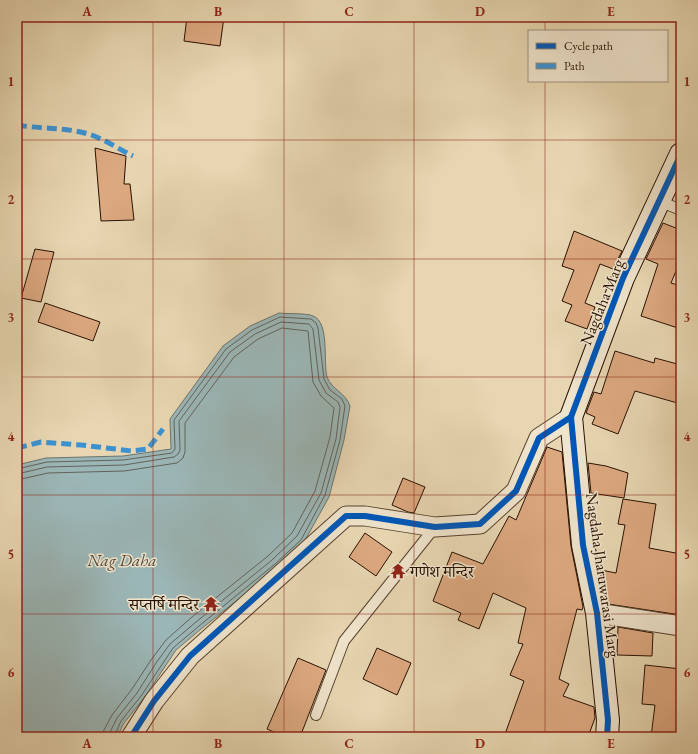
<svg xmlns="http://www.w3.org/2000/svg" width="698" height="754" font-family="'EB Garamond','Noto Serif Devanagari',serif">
<rect width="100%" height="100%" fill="#e7d6b1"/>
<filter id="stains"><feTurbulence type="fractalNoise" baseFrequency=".005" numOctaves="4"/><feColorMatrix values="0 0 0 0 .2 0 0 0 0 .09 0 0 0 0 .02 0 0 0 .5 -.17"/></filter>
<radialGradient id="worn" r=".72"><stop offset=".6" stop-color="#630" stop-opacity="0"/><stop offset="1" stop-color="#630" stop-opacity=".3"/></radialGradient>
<!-- water -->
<path fill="#9bb6b6" stroke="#6d746e" d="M 279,313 C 287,314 308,313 313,316 C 330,322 323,363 327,377 C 332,390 346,393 350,406 L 344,440 L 329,497 L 304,542 L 255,586 L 201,629 L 176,650 L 144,698 L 124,723 L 117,737 L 17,737 L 17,465 L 46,458 L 123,456 L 171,449 L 170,419 L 223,346 L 250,326 Z"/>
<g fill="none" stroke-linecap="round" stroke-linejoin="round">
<!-- shore -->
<g stroke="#62635c" stroke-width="1">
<path d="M 17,469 L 47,462 L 123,460 L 172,453 L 175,449 L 174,420 L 226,349 L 252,330 L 280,317 L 311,319 L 316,323 L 318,328 L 324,379 L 330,390 L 342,399 L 345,406 L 340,440 L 325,495 L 301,540 L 275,564 L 199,626 L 173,648 L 141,696 L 121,721 L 114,737"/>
<path d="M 17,474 L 47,467 L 124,465 L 174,457 L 178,454 L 180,450 L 179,421 L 230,352 L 255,334 L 281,322 L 309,324 L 313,329 L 319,380 L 326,393 L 338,402 L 340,407 L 336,439 L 321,493 L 297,536 L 272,560 L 196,622 L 170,644 L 156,663 L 137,693 L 117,718 L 110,732 L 109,737"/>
<path d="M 17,480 L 48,473 L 124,471 L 177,463 L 183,458 L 185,452 L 185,423 L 234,357 L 258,339 L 282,328 L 308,331 L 313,382 L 321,396 L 334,408 L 330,437 L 315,491 L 292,533 L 268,556 L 192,617 L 166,640 L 151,660 L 132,689 L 112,715 L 104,730 L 103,737"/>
</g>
</g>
<!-- building -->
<g fill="#dca880" stroke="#281002">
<path d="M 187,17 L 224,17 L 220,46 L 184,41 Z"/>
<path d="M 95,148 L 126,156 L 124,184 L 130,184 L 134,220 L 101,221 Z"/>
<path d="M 663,223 L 681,230 L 681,259 L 671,283 L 681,286 L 681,318 L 678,328 L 641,316 L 658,264 L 646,259 Z"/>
<path d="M 574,231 L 622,251 L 613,269 L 600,264 L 585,303 L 595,307 L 587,329 L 565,321 L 572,305 L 562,301 L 574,270 L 562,266 Z"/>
<path d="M 35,249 L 54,252 L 41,302 L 21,298 Z"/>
<path d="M 45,303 L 100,322 L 93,341 L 38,322 Z"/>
<path d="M 615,351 L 654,363 L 655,358 L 681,365 L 681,404 L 635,391 L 618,434 L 592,424 L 595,417 L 586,413 L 594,392 L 601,394 Z"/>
<path d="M 547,447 L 562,452 L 571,546 L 583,607 L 582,610 L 577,609 L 559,679 L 569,684 L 563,696 L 594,707 L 595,718 L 588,737 L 504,737 L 524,681 L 510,675 L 523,644 L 518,643 L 526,608 L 493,593 L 479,629 L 458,620 L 461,613 L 433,601 L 452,552 L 483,564 L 509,516 L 516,520 Z"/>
<path d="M 588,463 L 606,466 L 628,473 L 624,498 L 591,493 Z"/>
<path d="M 403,478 L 425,487 L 414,513 L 408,512 L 392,505 Z"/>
<path d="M 623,499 L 656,504 L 649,548 L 681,554 L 681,615 L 608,604 L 601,570 L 616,573 L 625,525 L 618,524 Z"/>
<path d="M 365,533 L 392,552 L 376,576 L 349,557 Z"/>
<path d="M 618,627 L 653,633 L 652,656 L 617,655 Z"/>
<path d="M 377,648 L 411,663 L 397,695 L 363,679 Z"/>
<path d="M 298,658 L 326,670 L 300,737 L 285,737 L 267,729 Z"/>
<path d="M 645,665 L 681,669 L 681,686 L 676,737 L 651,737 L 655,705 L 642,704 Z"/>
</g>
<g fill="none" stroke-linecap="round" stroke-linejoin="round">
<!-- lane casing -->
<g stroke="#58422e" stroke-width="12">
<g id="lane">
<path d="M 659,201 L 681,210"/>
<path d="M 316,715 L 344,641 L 435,527"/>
</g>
</g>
<!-- street casing -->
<g stroke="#58422e" stroke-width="21">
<g id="street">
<path d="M 597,613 L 681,626"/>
<path d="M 131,737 L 154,701 L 190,656 L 346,516 L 365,516 L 435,527 L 480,524 L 516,491 L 539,438 L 571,417"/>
</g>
</g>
<!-- secondary casing -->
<g stroke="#281002" stroke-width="24">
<path id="secondary" d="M 607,737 L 608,720 L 597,613 L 583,545 L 571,417 L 623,278 L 681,154"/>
</g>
<!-- lane -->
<use href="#lane" stroke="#efe4cc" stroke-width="10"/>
<!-- street -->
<use href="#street" stroke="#efe4cc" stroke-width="19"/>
<!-- secondary -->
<use href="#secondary" stroke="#efe4cc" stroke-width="22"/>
<!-- quiet -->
<g stroke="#3c92d1" stroke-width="5" stroke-dasharray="10 5" stroke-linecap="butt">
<path d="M 17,125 C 40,129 65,127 88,134 C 101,137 120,150 133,156"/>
<path d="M 17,448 L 41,442 L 81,445 L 132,451 L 148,449 L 163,429"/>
</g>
<!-- cycleway casing -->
<g stroke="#efe4cc" stroke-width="8">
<g id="cycleway">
<path d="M 131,737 L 154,701 L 190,656 L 346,516 L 365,516 L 435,527 L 480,524 L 516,491 L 539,438 L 571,417"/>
<path d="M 607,737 L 608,720 L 597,613 L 583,545 L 571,417 L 623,278 L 681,154"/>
</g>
</g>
<!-- cycleway -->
<use href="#cycleway" stroke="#0057b8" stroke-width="6"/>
</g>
<!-- grid -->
<path fill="none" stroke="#8f2418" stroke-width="1" stroke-opacity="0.55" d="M 153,17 L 153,737M 284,17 L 284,737M 414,17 L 414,737M 545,17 L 545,31M 545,81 L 545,737M 17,140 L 681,140M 17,259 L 681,259M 17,377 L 681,377M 17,495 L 681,495M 17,614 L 681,614"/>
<!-- icons -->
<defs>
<g id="temple-bare" transform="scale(1.2)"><path d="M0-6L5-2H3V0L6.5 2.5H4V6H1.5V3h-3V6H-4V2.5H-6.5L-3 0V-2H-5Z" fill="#8f2418" stroke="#efe4cc" stroke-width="2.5" paint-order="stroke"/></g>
</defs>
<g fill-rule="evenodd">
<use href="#temple-bare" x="398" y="571"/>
<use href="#temple-bare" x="211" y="604"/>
</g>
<g text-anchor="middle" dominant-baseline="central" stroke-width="3" stroke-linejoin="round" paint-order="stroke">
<!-- street labels -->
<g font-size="16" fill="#281002" stroke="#efe4cc">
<text transform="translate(602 302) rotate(-68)">Nagdaha Marg</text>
<text transform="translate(603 575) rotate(82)">Nagdaha Jharuwarasi Marg</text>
</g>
<!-- poi labels -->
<g font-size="16" fill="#281002" stroke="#efe4cc" text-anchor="start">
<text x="410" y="571">गणेश मन्दिर</text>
<text x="199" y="604" text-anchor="end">सप्तर्षि मन्दिर</text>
</g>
<!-- water labels -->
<g font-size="17" font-style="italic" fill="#504a41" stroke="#efe4cc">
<text x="122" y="560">Nag Daha</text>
</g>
</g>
<!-- margin -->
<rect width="698" height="754" fill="none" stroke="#e7d6b1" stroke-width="44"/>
<!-- legend -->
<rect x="528" y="30" width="140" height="52" fill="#efe4cc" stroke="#9f8f7b"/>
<rect x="536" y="43" width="20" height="6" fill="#0057b8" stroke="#9f8f7b"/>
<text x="564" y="50" font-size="12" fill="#281002">Cycle path</text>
<rect x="536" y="63" width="20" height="6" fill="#3c92d1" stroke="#9f8f7b"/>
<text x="564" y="70" font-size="12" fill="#281002">Path</text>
<rect x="22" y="22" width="654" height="710" fill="none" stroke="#8f2418" stroke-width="1.5"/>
<g font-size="13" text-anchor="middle" font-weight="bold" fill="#8f2418">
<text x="87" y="16">A</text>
<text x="218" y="16">B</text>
<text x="349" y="16">C</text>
<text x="480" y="16">D</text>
<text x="611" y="16">E</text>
<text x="11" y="86">1</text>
<text x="687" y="86">1</text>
<text x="11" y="204">2</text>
<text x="687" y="204">2</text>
<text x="11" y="322">3</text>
<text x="687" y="322">3</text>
<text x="11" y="441">4</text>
<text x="687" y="441">4</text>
<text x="11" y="559">5</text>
<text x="687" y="559">5</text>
<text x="11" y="677">6</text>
<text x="687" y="677">6</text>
<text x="87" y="748">A</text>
<text x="218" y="748">B</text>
<text x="349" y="748">C</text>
<text x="480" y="748">D</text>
<text x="611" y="748">E</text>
</g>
<rect width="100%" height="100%" filter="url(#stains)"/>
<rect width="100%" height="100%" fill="url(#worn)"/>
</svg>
